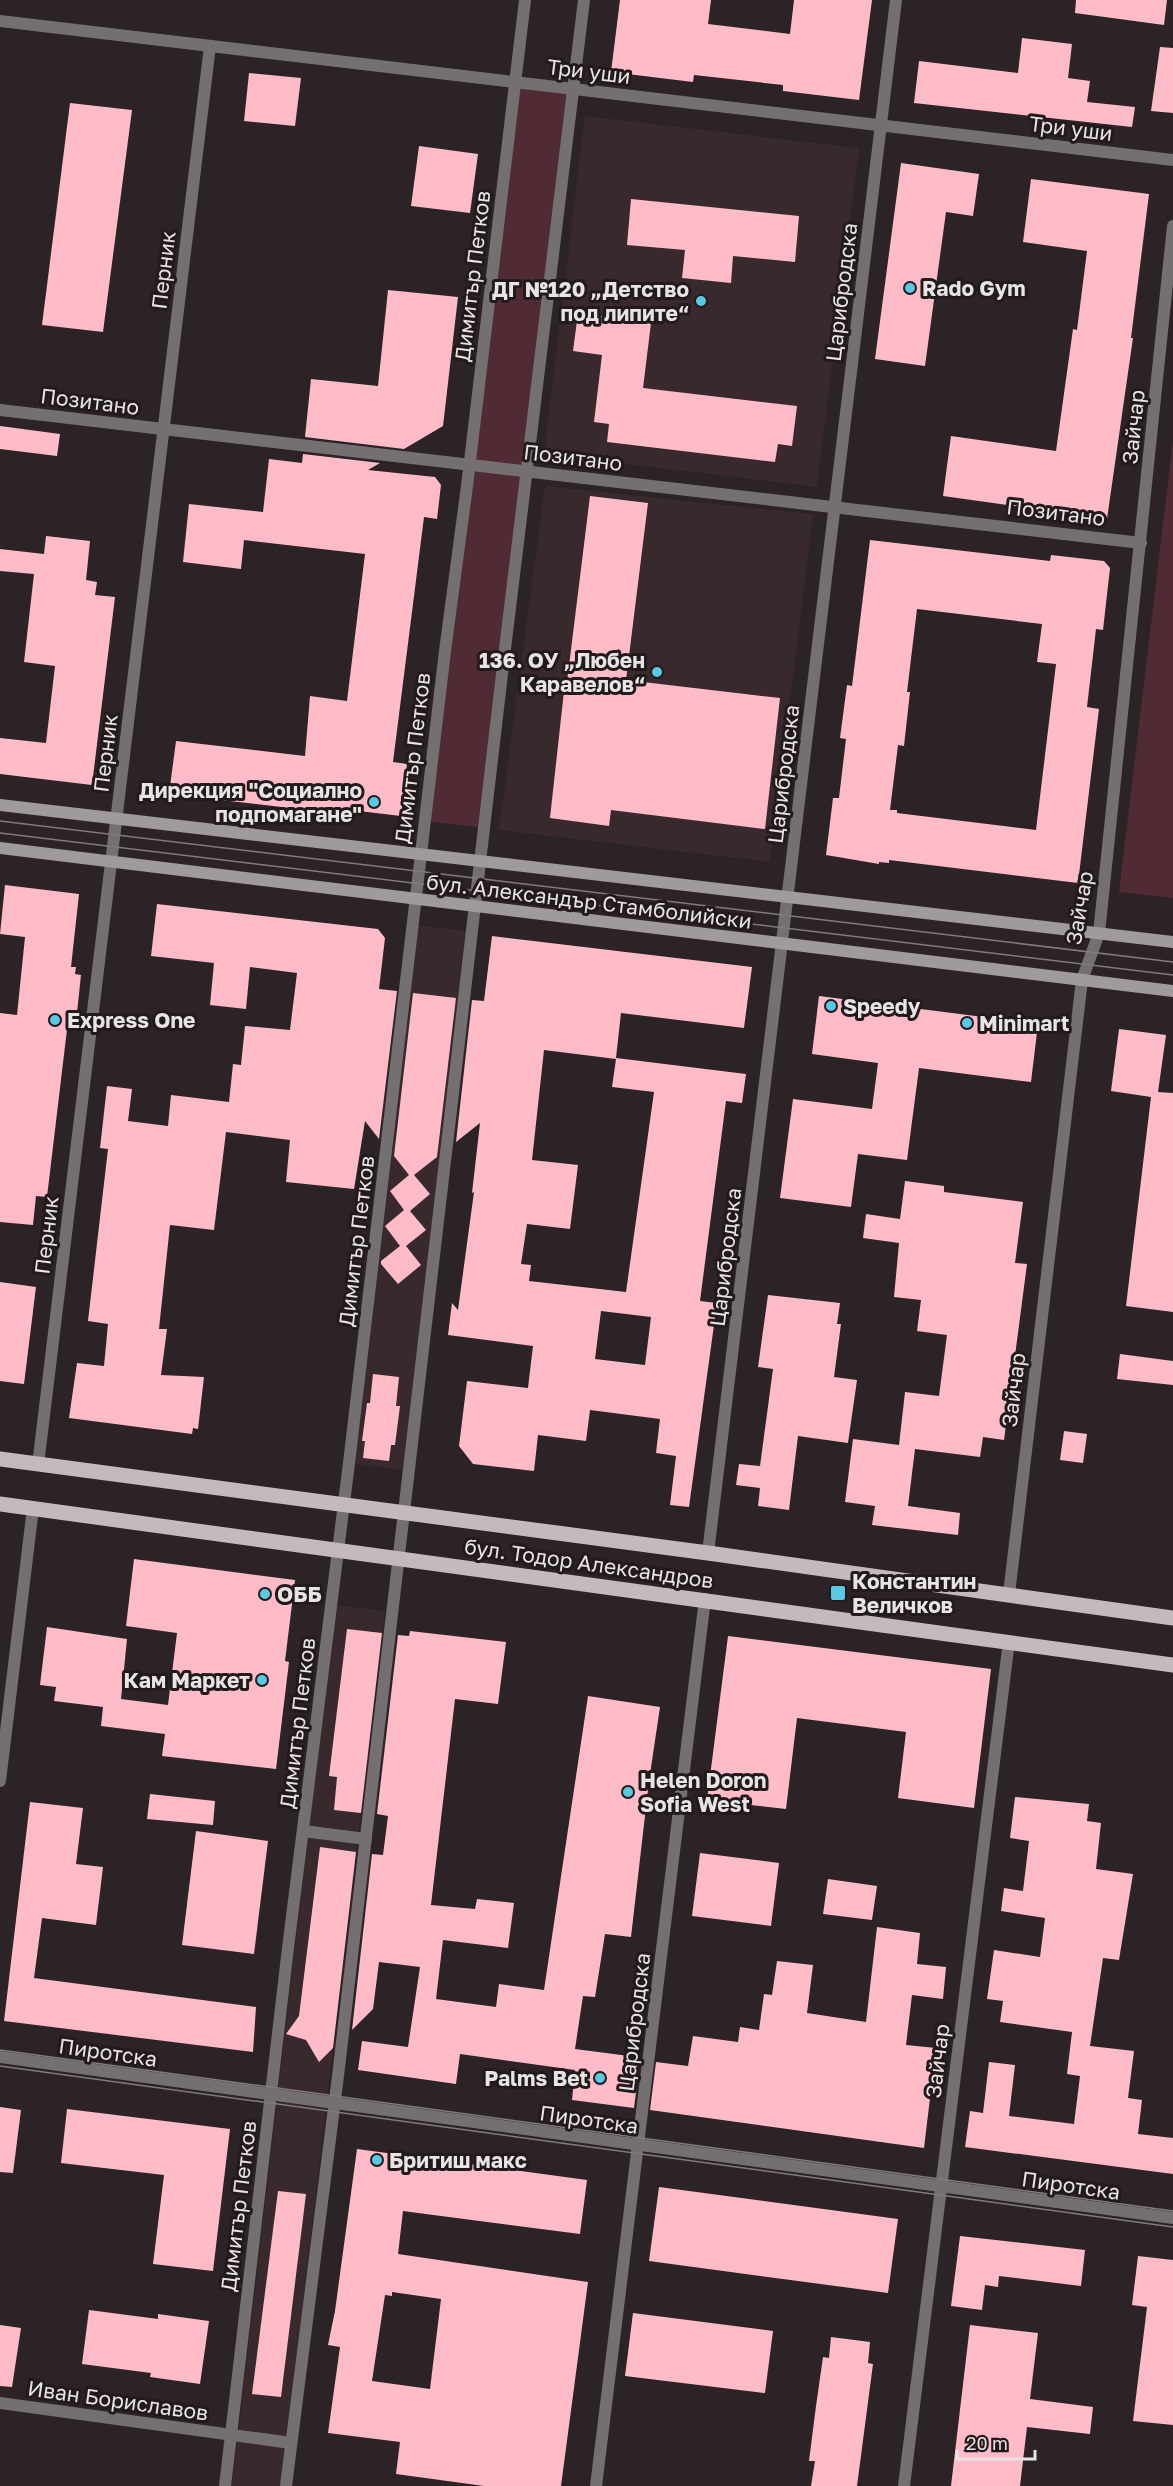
<svg xmlns="http://www.w3.org/2000/svg" width="1173" height="2486" font-family="'Golos Text',sans-serif">
<rect width="100%" height="100%" fill="#2b2325"/>
<!-- built -->
<g fill="#38292c">
<path d="M 585,116 L 859,148 L 817,487 L 544,454 Z"/>
<path d="M 545,486 L 813,514 L 770,862 L 499,830 Z"/>
<path d="M 412,925 L 473,931 L 410,1471 L 349,1463 Z"/>
<path d="M 335,1605 L 385,1611 L 281,2486 L 232,2486 Z"/>
</g>
<!-- green -->
<g fill="#502b33">
<path d="M 515,81 L 573,89 L 485,828 L 424,821 Z"/>
<path d="M 1173,440 L 1173,898 L 1119,892 Z"/>
</g>
<!-- building -->
<g fill="#ffbbc8" fill-rule="evenodd">
<path d="M 620,0 L 711,0 L 708,24 L 790,34 L 794,0 L 872,0 L 859,100 L 783,91 L 783,85 L 694,75 L 693,82 L 611,72 Z"/>
<path d="M 1076,0 L 1167,0 L 1164,25 L 1075,13 Z"/>
<path d="M 1022,38 L 1072,44 L 1068,78 L 1090,81 L 1087,102 L 1135,107 L 1132,127 L 914,103 L 919,61 L 1018,73 Z"/>
<path d="M 1160,47 L 1173,48 L 1173,113 L 1151,111 Z"/>
<path d="M 249,73 L 301,78 L 295,126 L 244,121 Z"/>
<path d="M 70,103 L 132,110 L 103,332 L 42,325 Z"/>
<path d="M 419,146 L 478,154 L 470,213 L 411,206 Z"/>
<path d="M 901,163 L 979,174 L 973,216 L 946,212 L 925,366 L 875,359 Z"/>
<path d="M 1031,179 L 1149,194 L 1131,338 L 1133,338 L 1107,519 L 943,496 L 951,436 L 1056,451 L 1073,329 L 1077,330 L 1087,251 L 1023,242 Z"/>
<path d="M 631,199 L 799,216 L 795,262 L 733,256 L 731,283 L 682,278 L 685,250 L 627,245 Z"/>
<path d="M 388,290 L 458,297 L 443,426 L 404,449 L 305,437 L 311,379 L 378,386 Z"/>
<path d="M 578,313 L 651,323 L 643,388 L 797,406 L 792,446 L 778,444 L 775,462 L 607,442 L 609,424 L 594,422 L 602,355 L 573,351 Z"/>
<path d="M 0,426 L 60,434 L 57,456 L 0,449 Z"/>
<path d="M 303,454 L 380,463 L 368,470 L 435,477 L 441,485 L 437,519 L 424,517 L 393,762 L 407,764 L 401,816 L 325,807 L 324,812 L 169,794 L 176,741 L 305,756 L 310,696 L 347,701 L 365,554 L 244,540 L 241,569 L 183,562 L 189,504 L 263,512 L 269,459 L 302,463 Z"/>
<path d="M 590,496 L 648,503 L 626,680 L 780,698 L 765,829 L 611,810 L 609,826 L 550,818 L 565,682 L 567,682 Z"/>
<path d="M 46,536 L 90,541 L 86,580 L 97,582 L 95,595 L 115,597 L 92,785 L 0,774 L 0,738 L 46,743 L 55,666 L 24,662 L 34,574 L 0,571 L 0,549 L 44,554 Z"/>
<path d="M 870,540 L 1050,561 L 1051,555 L 1104,561 L 1110,568 L 1103,630 L 1096,629 L 1087,707 L 1099,709 L 1078,883 L 889,860 L 889,863 L 879,862 L 879,864 L 826,855 L 833,798 L 839,798 L 846,739 L 840,738 L 847,685 L 852,686 ZM 917,609 L 1042,624 L 1037,662 L 1056,664 L 1036,830 L 897,813 L 897,810 L 890,810 L 898,745 L 904,746 L 910,692 L 907,692 Z"/>
<path d="M 5,885 L 79,894 L 71,967 L 76,967 L 75,974 L 81,975 L 76,1022 L 68,1021 L 47,1197 L 36,1196 L 33,1225 L 0,1222 L 0,1013 L 17,1015 L 25,937 L 0,934 Z"/>
<path d="M 157,904 L 378,929 L 385,938 L 379,989 L 397,991 L 379,1139 L 365,1121 L 354,1189 L 286,1182 L 290,1140 L 226,1132 L 214,1230 L 170,1225 L 159,1329 L 167,1329 L 161,1375 L 204,1377 L 198,1429 L 193,1428 L 192,1434 L 69,1418 L 77,1363 L 104,1366 L 108,1324 L 88,1321 L 108,1149 L 100,1148 L 107,1086 L 132,1089 L 128,1121 L 168,1126 L 171,1095 L 229,1102 L 233,1064 L 241,1065 L 245,1026 L 290,1030 L 297,973 L 250,967 L 246,1009 L 210,1005 L 214,963 L 151,956 Z"/>
<path d="M 492,936 L 752,967 L 744,1028 L 621,1013 L 616,1058 L 746,1074 L 742,1103 L 726,1101 L 700,1301 L 717,1303 L 689,1507 L 670,1505 L 676,1456 L 656,1453 L 660,1419 L 590,1410 L 586,1441 L 538,1435 L 534,1471 L 473,1464 L 459,1446 L 467,1381 L 528,1388 L 533,1346 L 448,1335 L 452,1303 L 458,1310 L 474,1192 L 472,1193 L 480,1123 L 456,1142 L 472,1000 L 484,1001 ZM 544,1050 L 616,1059 L 612,1087 L 654,1092 L 626,1292 L 529,1281 L 531,1265 L 521,1264 L 527,1224 L 570,1229 L 578,1165 L 532,1160 ZM 601,1311 L 651,1317 L 645,1365 L 595,1359 Z"/>
<path d="M 413,993 L 456,998 L 437,1157 L 414,1175 L 430,1194 L 410,1211 L 426,1230 L 406,1246 L 421,1265 L 398,1284 L 381,1264 L 381,1261 L 400,1246 L 385,1226 L 404,1210 L 390,1191 L 409,1175 L 394,1156 Z"/>
<path d="M 819,996 L 1038,1024 L 1031,1082 L 919,1068 L 907,1160 L 858,1154 L 851,1207 L 780,1198 L 793,1099 L 872,1109 L 878,1063 L 812,1054 Z"/>
<path d="M 1119,1029 L 1166,1035 L 1158,1092 L 1173,1093 L 1173,1312 L 1126,1306 L 1151,1097 L 1111,1091 Z"/>
<path d="M 905,1181 L 944,1186 L 944,1192 L 1023,1202 L 1015,1263 L 1027,1264 L 1004,1440 L 983,1437 L 980,1457 L 915,1449 L 908,1506 L 960,1513 L 958,1535 L 872,1525 L 875,1506 L 845,1502 L 853,1439 L 899,1445 L 905,1392 L 939,1396 L 947,1335 L 917,1331 L 921,1300 L 894,1297 L 899,1243 L 863,1238 L 866,1214 L 900,1219 Z"/>
<path d="M 0,1282 L 36,1287 L 24,1384 L 0,1381 Z"/>
<path d="M 768,1295 L 840,1303 L 837,1324 L 841,1324 L 834,1377 L 857,1380 L 848,1443 L 798,1436 L 789,1510 L 758,1506 L 760,1488 L 736,1485 L 739,1464 L 760,1466 L 773,1369 L 758,1367 Z"/>
<path d="M 1120,1354 L 1173,1361 L 1173,1385 L 1117,1379 Z"/>
<path d="M 373,1374 L 399,1377 L 396,1406 L 400,1406 L 395,1445 L 391,1445 L 389,1461 L 363,1458 L 365,1441 L 362,1441 L 367,1403 L 370,1403 Z"/>
<path d="M 1064,1431 L 1087,1434 L 1083,1463 L 1060,1460 Z"/>
<path d="M 134,1559 L 295,1580 L 285,1661 L 289,1662 L 276,1769 L 162,1756 L 165,1734 L 101,1726 L 103,1707 L 54,1701 L 56,1687 L 40,1685 L 47,1627 L 127,1639 L 121,1699 L 168,1705 L 177,1633 L 126,1626 Z"/>
<path d="M 347,1629 L 382,1633 L 361,1813 L 334,1810 L 337,1777 L 329,1776 Z"/>
<path d="M 410,1631 L 506,1642 L 498,1704 L 455,1699 L 431,1905 L 475,1909 L 477,1899 L 514,1903 L 508,1948 L 443,1940 L 436,1999 L 496,2007 L 499,1984 L 544,1990 L 588,1696 L 660,1707 L 649,1781 L 631,1937 L 605,1934 L 595,1997 L 583,1996 L 575,2049 L 629,2056 L 629,2058 L 640,2060 L 634,2108 L 572,2100 L 575,2070 L 460,2054 L 456,2084 L 358,2070 L 362,2041 L 408,2047 L 420,1967 L 379,1962 L 373,2009 L 352,2030 L 372,1854 L 383,1855 L 388,1816 L 377,1814 L 398,1635 L 409,1636 Z"/>
<path d="M 728,1636 L 991,1669 L 974,1808 L 898,1798 L 906,1732 L 797,1718 L 786,1809 L 707,1800 Z"/>
<path d="M 150,1794 L 215,1801 L 213,1825 L 147,1819 Z"/>
<path d="M 1015,1797 L 1089,1804 L 1087,1821 L 1101,1823 L 1096,1869 L 1133,1874 L 1119,1960 L 1103,1958 L 1090,2046 L 1134,2051 L 1128,2098 L 1142,2100 L 1138,2134 L 1173,2138 L 1173,2174 L 965,2147 L 970,2111 L 983,2113 L 989,2062 L 1015,2065 L 1009,2116 L 1074,2124 L 1080,2076 L 1067,2074 L 1072,2032 L 1000,2022 L 1003,2001 L 987,1999 L 994,1950 L 1040,1957 L 1045,1918 L 1001,1911 L 1004,1888 L 1023,1891 L 1029,1841 L 1010,1838 Z"/>
<path d="M 30,1802 L 83,1808 L 76,1864 L 103,1867 L 96,1925 L 42,1918 L 34,1978 L 256,2007 L 253,2052 L 4,2021 Z"/>
<path d="M 196,1831 L 268,1841 L 254,1954 L 182,1945 Z"/>
<path d="M 320,1847 L 356,1852 L 333,2048 L 319,2062 L 306,2040 L 286,2034 L 299,2016 Z"/>
<path d="M 700,1853 L 779,1863 L 771,1926 L 692,1916 Z"/>
<path d="M 828,1879 L 877,1886 L 872,1920 L 823,1914 Z"/>
<path d="M 877,1927 L 920,1933 L 917,1964 L 946,1967 L 943,1999 L 912,1995 L 906,2045 L 936,2048 L 924,2148 L 650,2110 L 656,2062 L 688,2066 L 693,2036 L 738,2042 L 740,2027 L 759,2030 L 764,1994 L 772,1995 L 777,1961 L 813,1965 L 807,2013 L 866,2022 Z"/>
<path d="M 0,2107 L 21,2110 L 13,2173 L 0,2172 Z"/>
<path d="M 67,2109 L 230,2129 L 213,2271 L 153,2264 L 164,2175 L 61,2163 Z"/>
<path d="M 357,2149 L 587,2180 L 580,2234 L 403,2211 L 398,2254 L 588,2282 L 561,2486 L 484,2486 L 396,2474 L 400,2442 L 328,2433 L 340,2347 L 328,2345 L 335,2311 ZM 392,2292 L 441,2299 L 430,2389 L 372,2381 L 385,2295 L 392,2296 Z"/>
<path d="M 659,2187 L 898,2219 L 888,2293 L 649,2261 Z"/>
<path d="M 278,2191 L 306,2194 L 281,2397 L 252,2394 Z"/>
<path d="M 960,2236 L 1085,2250 L 1081,2286 L 999,2276 L 998,2287 L 985,2285 L 982,2310 L 951,2306 Z"/>
<path d="M 1138,2256 L 1173,2260 L 1173,2425 L 1133,2421 L 1147,2307 L 1132,2305 Z"/>
<path d="M 89,2310 L 158,2319 L 158,2314 L 209,2321 L 200,2384 L 150,2377 L 151,2373 L 82,2364 Z"/>
<path d="M 633,2313 L 773,2331 L 765,2393 L 625,2376 Z"/>
<path d="M 0,2325 L 21,2328 L 12,2387 L 0,2386 Z"/>
<path d="M 970,2325 L 1038,2333 L 1030,2399 L 1093,2407 L 1090,2434 L 1027,2427 L 1020,2486 L 951,2486 Z"/>
<path d="M 831,2337 L 870,2342 L 868,2363 L 873,2364 L 857,2486 L 811,2486 L 815,2461 L 809,2461 L 816,2406 L 823,2357 L 829,2358 Z"/>
</g>
<g fill="none" stroke-linecap="round" stroke-linejoin="round">
<!-- street -->
<g stroke="#747071" stroke-width="12">
<path d="M 0,21 L 1173,160"/>
<path d="M 0,410 L 1141,543"/>
<path d="M 38,1465 L 210,46"/>
<path d="M 708,1553 L 896,0"/>
<path d="M 1009,1594 L 1082,980 L 1099,933 L 1173,226"/>
<path d="M 0,1781 L 33,1508"/>
<path d="M 303,1831 L 366,1839"/>
<path d="M 0,2057 L 1173,2218"/>
<path d="M 0,2403 L 291,2443"/>
<path d="M 225,2486 L 288,1948 L 349,1463 L 445,651 L 467,486 L 525,0"/>
<path d="M 286,2486 L 338,2076 L 504,657 L 584,0"/>
<path d="M 596,2486 L 705,1599"/>
<path d="M 904,2486 L 1009,1641"/>
</g>
<!-- secondary -->
<g stroke="#a19a9b" stroke-width="12">
<path d="M 0,805 L 1173,942"/>
<path d="M 0,848 L 1173,991"/>
</g>
<!-- primary -->
<g stroke="#c4babc" stroke-width="15">
<path d="M 0,1459 L 708,1553 L 1173,1618"/>
<path d="M 0,1504 L 1173,1665"/>
</g>
<!-- tram -->
<g stroke="#827b7d" stroke-width="1.5">
<path d="M 0,821 L 1173,962"/>
<path d="M 0,833 L 1173,975"/>
<path d="M 0,2050 L 1173,2211"/>
<path d="M 0,2066 L 1173,2227"/>
</g>
</g>
<!-- markers -->
<g fill="#58c9e3" stroke="#221a1b" stroke-width="2">
<circle cx="910" cy="288" r="6"/>
<circle cx="701" cy="301" r="6"/>
<circle cx="657" cy="672" r="6"/>
<circle cx="374" cy="802" r="6"/>
<circle cx="831" cy="1006" r="6"/>
<circle cx="55" cy="1020" r="6"/>
<circle cx="967" cy="1023" r="6"/>
<rect x="830" y="1585" width="16" height="16" rx="3"/>
<circle cx="265" cy="1594" r="6"/>
<circle cx="262" cy="1680" r="6"/>
<circle cx="628" cy="1792" r="6"/>
<circle cx="600" cy="2078" r="6"/>
<circle cx="377" cy="2160" r="6"/>
</g>
<g text-anchor="middle" dominant-baseline="central" stroke-width="6" stroke-linejoin="round" paint-order="stroke">
<!-- street labels -->
<g font-size="21" fill="#e8e3e4" stroke="#221a1b">
<text transform="translate(589 71) rotate(7)">Три уши</text>
<text transform="translate(1071 128) rotate(7)">Три уши</text>
<text transform="translate(163 270) rotate(-83)">Перник</text>
<text transform="translate(472 276) rotate(-83)">Димитър Петков</text>
<text transform="translate(841 292) rotate(-83)">Царибродска</text>
<text transform="translate(90 401) rotate(7)">Позитано</text>
<text transform="translate(1133 427) rotate(-84)">Зайчар</text>
<text transform="translate(573 457) rotate(7)">Позитано</text>
<text transform="translate(1056 512) rotate(7)">Позитано</text>
<text transform="translate(105 753) rotate(-83)">Перник</text>
<text transform="translate(412 758) rotate(-83)">Димитър Петков</text>
<text transform="translate(783 774) rotate(-83)">Царибродска</text>
<text transform="translate(589 901) rotate(7)">бул. Александър Стамболийски</text>
<text transform="translate(1079 908) rotate(-80)">Зайчар</text>
<text transform="translate(46 1235) rotate(-83)">Перник</text>
<text transform="translate(356 1241) rotate(-83)">Димитър Петков</text>
<text transform="translate(725 1257) rotate(-83)">Царибродска</text>
<text transform="translate(1013 1390) rotate(-83)">Зайчар</text>
<text transform="translate(589 1563) rotate(8)">бул. Тодор Александров</text>
<text transform="translate(297 1723) rotate(-83)">Димитър Петков</text>
<text transform="translate(634 2022) rotate(-83)">Царибродска</text>
<text transform="translate(108 2052) rotate(8)">Пиротска</text>
<text transform="translate(937 2061) rotate(-83)">Зайчар</text>
<text transform="translate(589 2119) rotate(8)">Пиротска</text>
<text transform="translate(1071 2185) rotate(8)">Пиротска</text>
<text transform="translate(238 2206) rotate(-83)">Димитър Петков</text>
<text transform="translate(118 2400) rotate(8)">Иван Бориславов</text>
</g>
<!-- poi labels -->
<g font-size="21" font-weight="bold" fill="#e8e3e4" stroke="#221a1b" text-anchor="start">
<text x="922" y="288">Rado Gym</text>
<text x="689" y="289" text-anchor="end">ДГ №120 „Детство<tspan x="689" dy="24">под липите“</tspan></text>
<text x="645" y="660" text-anchor="end">136. ОУ „Любен<tspan x="645" dy="24">Каравелов“</tspan></text>
<text x="362" y="790" text-anchor="end">Дирекция "Социално<tspan x="362" dy="24">подпомагане"</tspan></text>
<text x="843" y="1006">Speedy</text>
<text x="67" y="1020">Express One</text>
<text x="979" y="1023">Minimart</text>
<text x="852" y="1581">Константин<tspan x="852" dy="24">Величков</tspan></text>
<text x="277" y="1594">ОББ</text>
<text x="250" y="1680" text-anchor="end">Кам Маркет</text>
<text x="640" y="1780">Helen Doron<tspan x="640" dy="24">Sofia West</tspan></text>
<text x="588" y="2078" text-anchor="end">Palms Bet</text>
<text x="389" y="2160">Бритиш макс</text>
</g>
</g>
<!-- scale -->
<path d="M957 2450v9h78v-9" fill="none" stroke="#e8e3e4" stroke-width="3"/>
<text x="966" y="2450" font-size="18" fill="#e8e3e4" stroke="#221a1b" stroke-width="4.5" paint-order="stroke">20 m</text>
</svg>
